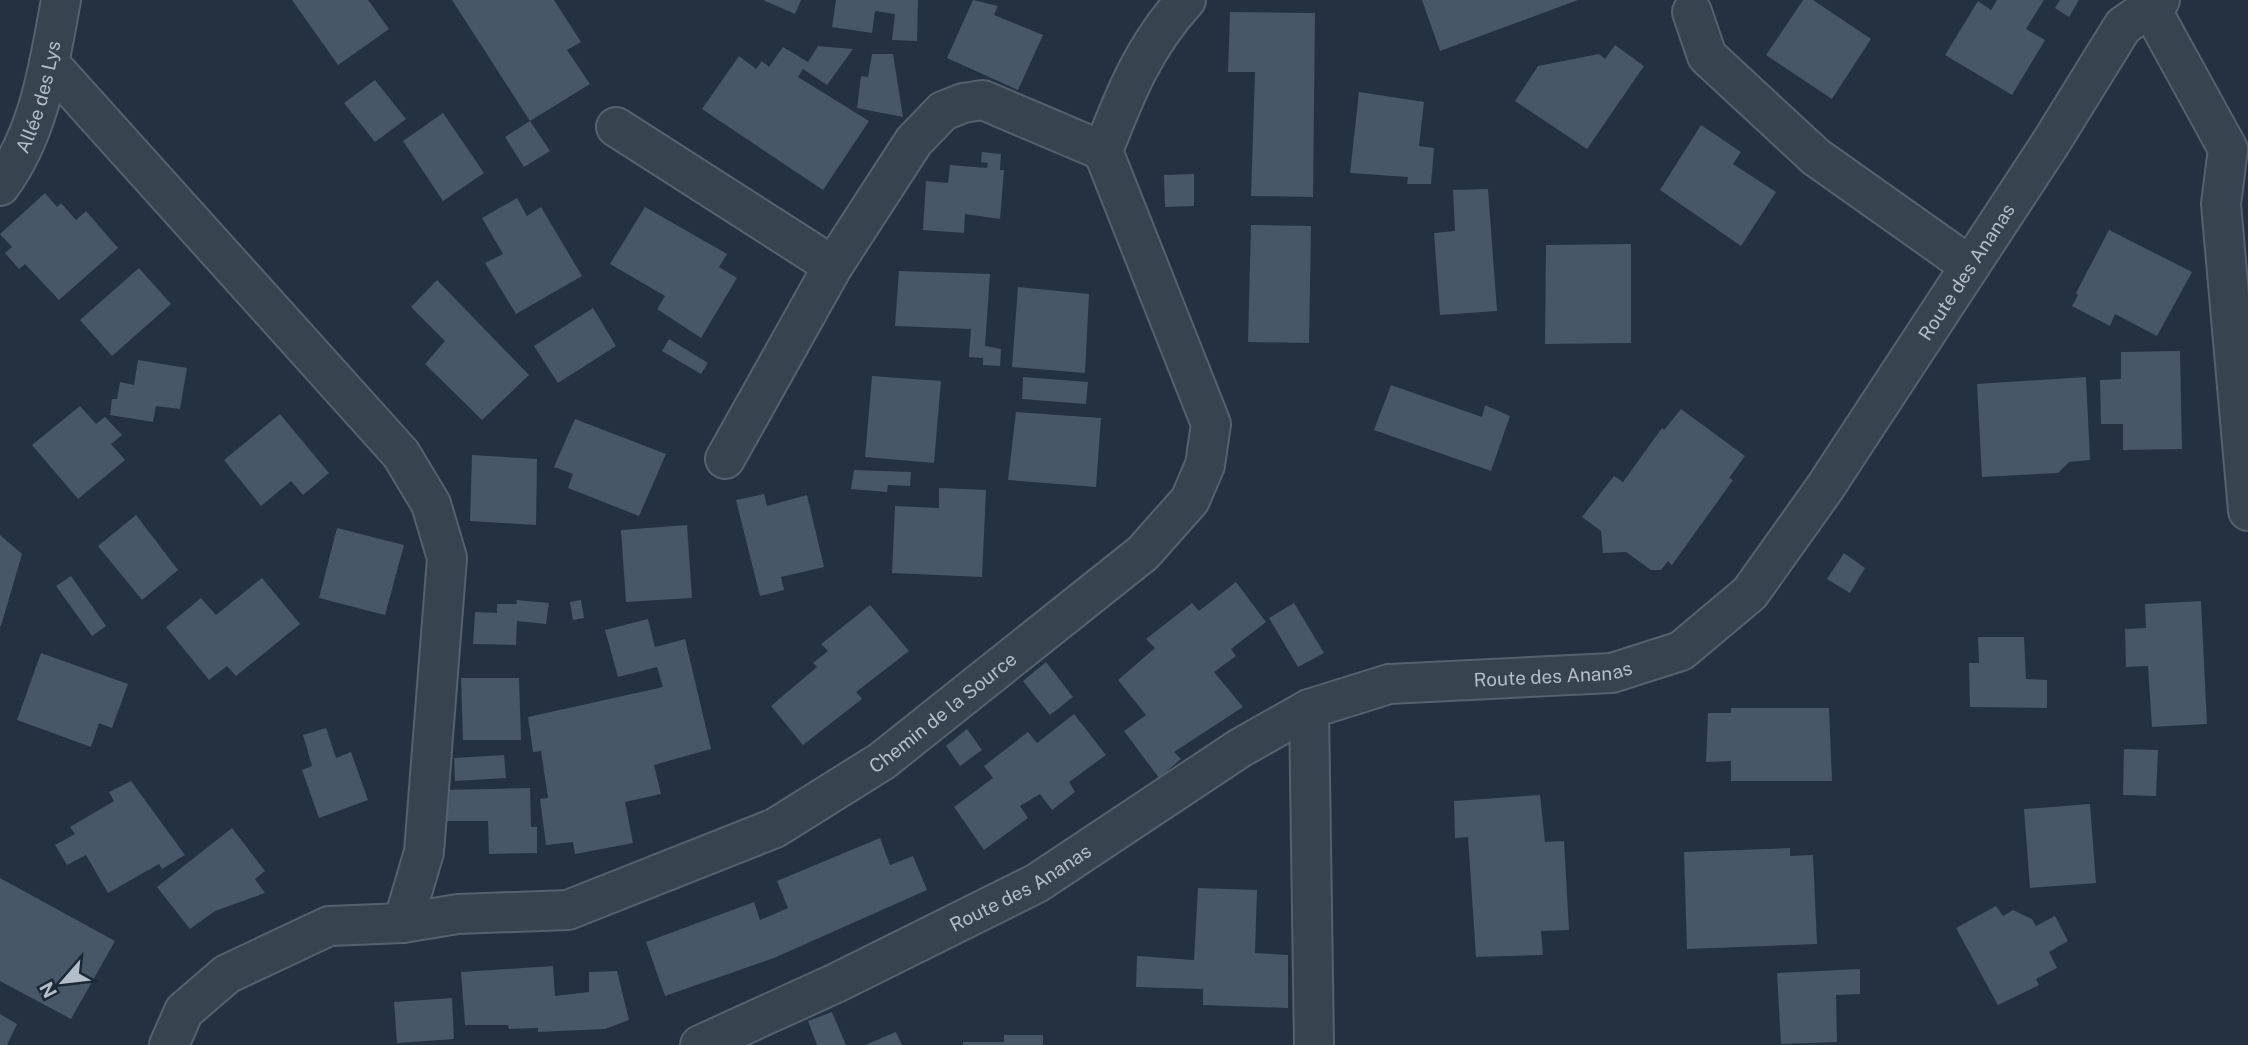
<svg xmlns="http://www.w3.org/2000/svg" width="2248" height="1045" font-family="'Public Sans',sans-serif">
<rect width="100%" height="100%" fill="#233140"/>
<!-- building -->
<g fill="#475767">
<path d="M 292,0 L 368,0 L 389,29 L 338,65 Z"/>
<path d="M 452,0 L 554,0 L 581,42 L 567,50 L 590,84 L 530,121 Z"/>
<path d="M 763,0 L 801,0 L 795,14 Z"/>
<path d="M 836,0 L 918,0 L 917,41 L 892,40 L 895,14 L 875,11 L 872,33 L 832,27 Z"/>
<path d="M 973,0 L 998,6 L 994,15 L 1043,35 L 1018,90 L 947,58 Z"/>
<path d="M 1422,0 L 1578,0 L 1440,51 Z"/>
<path d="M 1803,0 L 1813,0 L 1871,39 L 1832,99 L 1766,55 Z"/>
<path d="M 1997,0 L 2044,0 L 2026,29 L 2045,40 L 2012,95 L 1945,55 L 1978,1 L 1991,10 Z"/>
<path d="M 2060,0 L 2079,0 L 2069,17 L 2055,8 Z"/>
<path d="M 1230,12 L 1315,13 L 1313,197 L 1251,196 L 1255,72 L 1228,72 Z"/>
<path d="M 1615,45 L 1644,66 L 1587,149 L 1515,101 L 1538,66 L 1599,54 L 1605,59 Z"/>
<path d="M 818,46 L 853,49 L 827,85 L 803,69 L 798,77 L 869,121 L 823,190 L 702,109 L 739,56 L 756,69 L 762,61 L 769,67 L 783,47 L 808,62 Z"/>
<path d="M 872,54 L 893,54 L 903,117 L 857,108 L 861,76 L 868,77 Z"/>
<path d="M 375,80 L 406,119 L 375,142 L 344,103 Z"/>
<path d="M 1359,92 L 1424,102 L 1419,146 L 1434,148 L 1431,184 L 1407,184 L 1408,177 L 1350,173 Z"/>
<path d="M 443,113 L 484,173 L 443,201 L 403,141 Z"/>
<path d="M 530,121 L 550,151 L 524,167 L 505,137 Z"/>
<path d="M 1701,125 L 1741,152 L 1733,164 L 1776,192 L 1741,246 L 1660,190 Z"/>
<path d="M 982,152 L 1001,154 L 1000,170 L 1004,170 L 1000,219 L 965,214 L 964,233 L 923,230 L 926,181 L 948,183 L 950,165 L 987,168 L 988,163 L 981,162 Z"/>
<path d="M 1194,174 L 1194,206 L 1165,207 L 1164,175 Z"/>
<path d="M 1488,189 L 1497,311 L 1440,315 L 1434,233 L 1455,231 L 1453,190 Z"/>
<path d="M 45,193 L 57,207 L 61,203 L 76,220 L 86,211 L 118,248 L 59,300 L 25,264 L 19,269 L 5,253 L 12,247 L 0,234 Z"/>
<path d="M 517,198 L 527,216 L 541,207 L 582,276 L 516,314 L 485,263 L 503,254 L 482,218 Z"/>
<path d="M 645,207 L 727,254 L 719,267 L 737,278 L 701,338 L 657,309 L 665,296 L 610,264 Z"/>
<path d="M 1251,225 L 1311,226 L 1309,343 L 1248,342 Z"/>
<path d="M 2109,230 L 2192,272 L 2157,336 L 2115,314 L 2110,326 L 2072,306 L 2078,295 L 2076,293 Z"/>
<path d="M 1631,244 L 1631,343 L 1545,344 L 1546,245 Z"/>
<path d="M 139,268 L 171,304 L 112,356 L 80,320 Z"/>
<path d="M 899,271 L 990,274 L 985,346 L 1001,349 L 1000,366 L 983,365 L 983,358 L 969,357 L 971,329 L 895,326 Z"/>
<path d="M 437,280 L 529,375 L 482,420 L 425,364 L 445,341 L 411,307 Z"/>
<path d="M 1018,287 L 1089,294 L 1085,373 L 1012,367 Z"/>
<path d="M 593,308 L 616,346 L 558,383 L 534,346 Z"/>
<path d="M 669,339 L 708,363 L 701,374 L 662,351 Z"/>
<path d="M 2180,351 L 2182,449 L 2123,450 L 2123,424 L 2101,424 L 2100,380 L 2121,379 L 2121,352 Z"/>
<path d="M 138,360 L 187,368 L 180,409 L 156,406 L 153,422 L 110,415 L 112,399 L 117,399 L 120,382 L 134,385 Z"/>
<path d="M 872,376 L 941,381 L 934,463 L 865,457 Z"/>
<path d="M 1023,377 L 1088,382 L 1086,404 L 1022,399 Z"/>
<path d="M 2086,377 L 2090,460 L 2069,462 L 2058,473 L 1982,477 L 1977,384 Z"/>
<path d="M 1391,385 L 1482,417 L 1485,405 L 1510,416 L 1491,471 L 1374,430 Z"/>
<path d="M 80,406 L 96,424 L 105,417 L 122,435 L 111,444 L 125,460 L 78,499 L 32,445 Z"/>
<path d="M 1681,409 L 1745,456 L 1729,478 L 1733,480 L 1672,565 L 1668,561 L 1661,570 L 1651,570 L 1626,552 L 1603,553 L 1601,531 L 1582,517 L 1614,476 L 1623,482 L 1662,428 L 1664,430 Z"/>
<path d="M 1016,412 L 1101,418 L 1096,487 L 1008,480 Z"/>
<path d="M 280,414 L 329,473 L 303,495 L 291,481 L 261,506 L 224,460 Z"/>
<path d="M 575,419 L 666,454 L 639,516 L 568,488 L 573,474 L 554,467 Z"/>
<path d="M 472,455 L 537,459 L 536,525 L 470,521 Z"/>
<path d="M 854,470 L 911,472 L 910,486 L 888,485 L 887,492 L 851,489 Z"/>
<path d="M 939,488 L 986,490 L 982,577 L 892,573 L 895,506 L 939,508 Z"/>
<path d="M 764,494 L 767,506 L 807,495 L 824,567 L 781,577 L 784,590 L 760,596 L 736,500 Z"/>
<path d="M 136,515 L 178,570 L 142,600 L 98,546 Z"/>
<path d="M 687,525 L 692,598 L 626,602 L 621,530 Z"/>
<path d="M 337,528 L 404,545 L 385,615 L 319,598 Z"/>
<path d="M 0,535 L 22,554 L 1,626 L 0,626 Z"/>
<path d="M 1844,553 L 1865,568 L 1850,593 L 1827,579 Z"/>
<path d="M 71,576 L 106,626 L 92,636 L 56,586 Z"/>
<path d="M 262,578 L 300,624 L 236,676 L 227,666 L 209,680 L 166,627 L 201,598 L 216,615 Z"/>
<path d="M 1236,582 L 1266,622 L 1231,649 L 1236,656 L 1214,672 L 1243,707 L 1174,752 L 1181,759 L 1159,778 L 1124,731 L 1146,715 L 1118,680 L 1155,648 L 1146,639 L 1192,603 L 1199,611 Z"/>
<path d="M 516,600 L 549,603 L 546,624 L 517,621 L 516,645 L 473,644 L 475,612 L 497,613 L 497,604 L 517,604 Z"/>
<path d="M 581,600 L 584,618 L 573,620 L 570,602 Z"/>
<path d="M 2201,601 L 2207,724 L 2152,727 L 2148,666 L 2126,667 L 2125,629 L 2146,628 L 2145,604 Z"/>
<path d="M 1294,603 L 1324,653 L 1298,667 L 1269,618 Z"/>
<path d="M 870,605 L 909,651 L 856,692 L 862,699 L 803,745 L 771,706 L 817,667 L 813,663 L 828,651 L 821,644 Z"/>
<path d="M 648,619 L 655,647 L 685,639 L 711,749 L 654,765 L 661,794 L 625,802 L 633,843 L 575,854 L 573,842 L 546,845 L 540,799 L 548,798 L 541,751 L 533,752 L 528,717 L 663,687 L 657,667 L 618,677 L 605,630 Z"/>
<path d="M 1978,637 L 2024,637 L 2026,679 L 2047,680 L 2047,708 L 1970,707 L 1969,663 L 1979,663 Z"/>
<path d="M 41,653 L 128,684 L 112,728 L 99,723 L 91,747 L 17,720 Z"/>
<path d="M 1046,662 L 1073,697 L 1050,715 L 1023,681 Z"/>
<path d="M 461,678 L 519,678 L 521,740 L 463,740 Z"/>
<path d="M 1731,708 L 1829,708 L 1832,781 L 1731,781 L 1731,761 L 1706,762 L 1708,713 L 1731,713 Z"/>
<path d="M 1074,714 L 1106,755 L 1069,782 L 1075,792 L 1052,810 L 1040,794 L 1020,806 L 1028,818 L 984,850 L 954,807 L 993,778 L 984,766 L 1028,732 L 1037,743 Z"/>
<path d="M 326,728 L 336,758 L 351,752 L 368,800 L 319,818 L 302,770 L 312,766 L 303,735 Z"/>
<path d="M 967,729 L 982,750 L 960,766 L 946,746 Z"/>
<path d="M 2124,749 L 2158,750 L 2156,796 L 2123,795 Z"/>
<path d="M 504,755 L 506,778 L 455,781 L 454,758 Z"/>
<path d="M 131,781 L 185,855 L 162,869 L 159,864 L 108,893 L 86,855 L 67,865 L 55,845 L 75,834 L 70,827 L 114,801 L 109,792 Z"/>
<path d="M 530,788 L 531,827 L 537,827 L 537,853 L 489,854 L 488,821 L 443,821 L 442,790 Z"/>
<path d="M 1540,795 L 1545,842 L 1564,841 L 1569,930 L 1541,931 L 1543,955 L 1476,957 L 1468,837 L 1455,838 L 1454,801 Z"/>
<path d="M 2090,804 L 2096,883 L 2030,888 L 2024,809 Z"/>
<path d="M 232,828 L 265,871 L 255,879 L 265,893 L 215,911 L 190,929 L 157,887 Z"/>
<path d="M 880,838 L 890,865 L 913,856 L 927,890 L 774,958 L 665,996 L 646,942 L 754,902 L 760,920 L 788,908 L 777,881 Z"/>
<path d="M 1790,848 L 1790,856 L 1813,855 L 1817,944 L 1687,949 L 1684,852 Z"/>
<path d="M 0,878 L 115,941 L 71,1019 L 0,981 Z"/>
<path d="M 1198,888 L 1257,890 L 1255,953 L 1288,955 L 1288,1008 L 1203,1005 L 1203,989 L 1136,987 L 1137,956 L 1194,960 Z"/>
<path d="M 1996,906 L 2003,916 L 2013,910 L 2032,919 L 2036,926 L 2055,916 L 2068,941 L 2049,952 L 2057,968 L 2036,979 L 2039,985 L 1998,1005 L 1956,928 Z"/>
<path d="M 553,966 L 555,996 L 589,992 L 589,972 L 617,971 L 629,1020 L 605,1029 L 538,1032 L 538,1028 L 509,1029 L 508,1025 L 465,1025 L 461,972 Z"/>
<path d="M 1860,969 L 1860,994 L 1836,995 L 1837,1042 L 1781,1044 L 1777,973 Z"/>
<path d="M 452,998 L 454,1039 L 397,1043 L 394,1002 Z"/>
<path d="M 832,1012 L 846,1045 L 817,1045 L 808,1021 Z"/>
<path d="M 0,1014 L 17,1024 L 7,1045 L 0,1045 Z"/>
<path d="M 896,1032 L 902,1045 L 865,1045 Z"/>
<path d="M 1004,1035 L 1043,1035 L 1043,1045 L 963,1045 L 963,1042 L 1004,1042 Z"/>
</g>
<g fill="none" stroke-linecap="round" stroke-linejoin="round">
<!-- minor casing -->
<g stroke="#56616e" stroke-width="42">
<g id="minor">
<path d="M 2150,7 L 2228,149 L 2221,204 L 2248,511"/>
<path d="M 1692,12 L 1707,56 L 1816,157 L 1970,266"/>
<path d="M 49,63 L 401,454 L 431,504 L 447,558 L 424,852 L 403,923"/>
<path d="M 616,127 L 833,266"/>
<path id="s1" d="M 0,186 C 40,132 49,65 61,0"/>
<path d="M 725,459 L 833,266 L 914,141 L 943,111 L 963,103 L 983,100 L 1103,151"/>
<path d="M 1309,709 L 1314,1045"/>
<path id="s2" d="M 169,1045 L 184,1011 L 227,974 L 329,926 L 403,923 L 458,914 L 568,910 L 775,828 L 882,761 L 1143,553 L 1190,500 L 1205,465 L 1211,424 L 1103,151 C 1125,94 1144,46 1186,0"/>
<path id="s3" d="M 700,1045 L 836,983 L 1037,883 L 1240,748 L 1309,709 L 1389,684 L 1612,673 L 1681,651 L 1750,593 L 1824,489 L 2050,144 L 2123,26 L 2160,0"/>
</g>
</g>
<!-- minor -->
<use href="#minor" stroke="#384350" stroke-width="38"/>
</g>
<g text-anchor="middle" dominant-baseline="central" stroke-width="5" stroke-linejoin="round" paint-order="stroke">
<!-- street labels -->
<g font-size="19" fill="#b4becb" stroke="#1d2835">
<text stroke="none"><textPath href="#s1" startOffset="98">Allée des Lys</textPath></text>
<text stroke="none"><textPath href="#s3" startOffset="1554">Route des Ananas</textPath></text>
<text stroke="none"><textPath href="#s3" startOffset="945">Route des Ananas</textPath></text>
<text stroke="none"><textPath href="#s2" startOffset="873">Chemin de la Source</textPath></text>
<text stroke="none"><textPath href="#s3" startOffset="357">Route des Ananas</textPath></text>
</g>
</g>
<!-- north arrow -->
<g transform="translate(63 982) rotate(242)" stroke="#1d2835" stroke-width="5" paint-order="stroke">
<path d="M0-5L12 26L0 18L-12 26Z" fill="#b4becb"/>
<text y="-10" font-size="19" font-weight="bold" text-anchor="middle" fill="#b4becb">N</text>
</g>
</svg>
